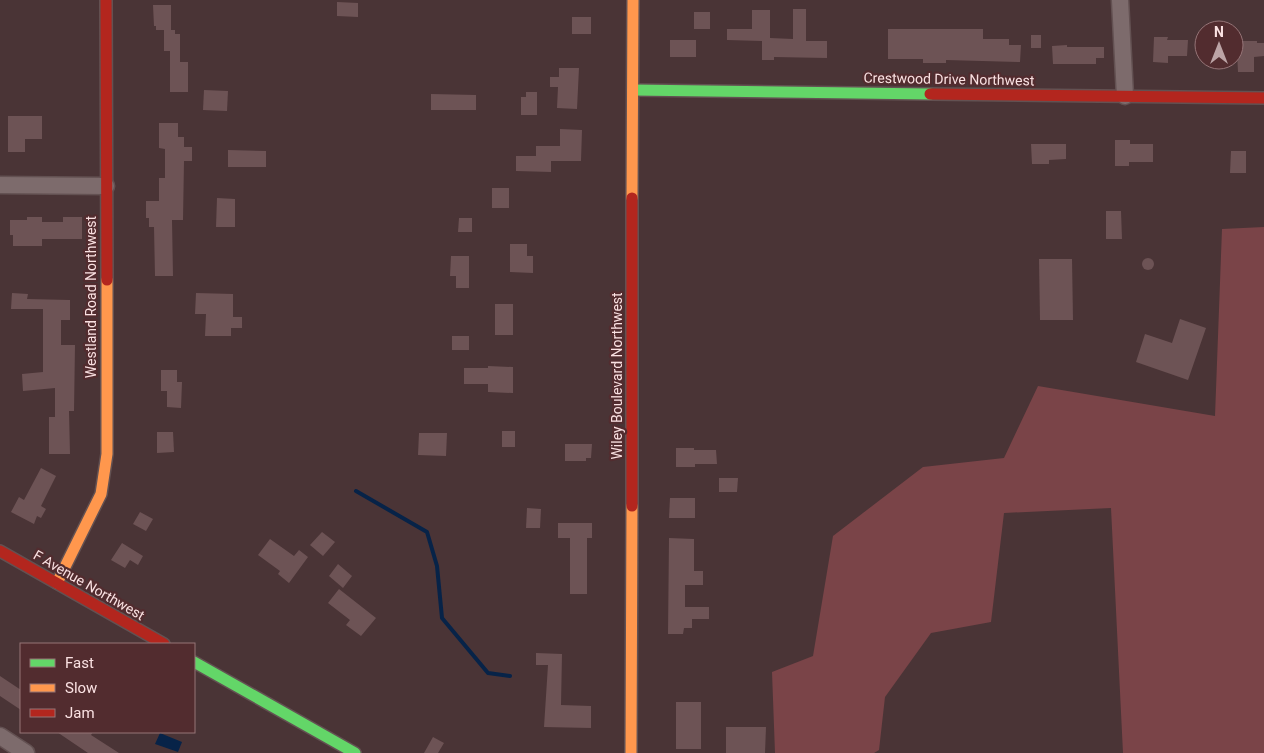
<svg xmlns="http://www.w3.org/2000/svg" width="1264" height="753" font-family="Roboto,sans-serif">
<rect width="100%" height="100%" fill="#4a3436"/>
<!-- green -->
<path fill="#7a4448" d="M 1264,227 L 1264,753 L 1123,753 L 1111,508 L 1004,513 L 991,622 L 931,633 L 885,697 L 879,750 L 874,753 L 775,753 L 772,672 L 813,656 L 833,536 L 923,467 L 1004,458 L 1038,386 L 1215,416 L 1222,229 Z"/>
<!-- water -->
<path fill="#072348" d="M 160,733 L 182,742 L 178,752 L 155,744 Z"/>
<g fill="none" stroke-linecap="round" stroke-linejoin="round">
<!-- stream -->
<path stroke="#072348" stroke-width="4" d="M 356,491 L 427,532 L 437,566 L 442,618 L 488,673 L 510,676"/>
</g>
<!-- building -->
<g fill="#6d5355">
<path d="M 337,2 L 358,3 L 358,17 L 337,16 Z"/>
<path d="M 153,5 L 171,5 L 171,30 L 175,30 L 175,34 L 180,34 L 180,62 L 188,62 L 188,92 L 170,92 L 170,51 L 164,51 L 164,30 L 156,30 L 156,26 L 154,26 Z"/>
<path d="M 793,9 L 806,9 L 806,41 L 827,41 L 827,58 L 774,57 L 774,60 L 762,60 L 762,41 L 727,40 L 727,29 L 752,29 L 752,10 L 770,10 L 770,38 L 793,39 Z"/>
<rect x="694" y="12" width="16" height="17"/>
<rect x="572" y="17" width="19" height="17"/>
<path d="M 888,29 L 983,29 L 983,39 L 1009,39 L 1009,45 L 1021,45 L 1020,62 L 946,60 L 946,63 L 923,63 L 923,59 L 888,59 Z"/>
<rect x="1031" y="35" width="10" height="13"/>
<path d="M 1154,37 L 1168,37 L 1167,40 L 1188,40 L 1187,56 L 1168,56 L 1168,63 L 1153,62 Z"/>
<rect x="670" y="40" width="26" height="17"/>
<path d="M 1234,41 L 1257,41 L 1257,43 L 1264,43 L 1264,56 L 1254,57 L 1254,72 L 1238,72 L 1237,52 L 1235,52 Z"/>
<path d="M 1067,45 L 1067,47 L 1104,47 L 1104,58 L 1096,58 L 1096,64 L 1053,64 L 1052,46 Z"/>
<path d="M 559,68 L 579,68 L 577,109 L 557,108 L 558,87 L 550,87 L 550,77 L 559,77 Z"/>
<path d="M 204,90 L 228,91 L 227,111 L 203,110 Z"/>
<path d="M 526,92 L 537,92 L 537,115 L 521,115 L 521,97 L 526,97 Z"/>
<path d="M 431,94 L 476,95 L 476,110 L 431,110 Z"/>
<path d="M 8,116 L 42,116 L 42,139 L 25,139 L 25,152 L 8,152 Z"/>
<path d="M 159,123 L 178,123 L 178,137 L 184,137 L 184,147 L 192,147 L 192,161 L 184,161 L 183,220 L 172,220 L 173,276 L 155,276 L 154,227 L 149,227 L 149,218 L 146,218 L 146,201 L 159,201 L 159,178 L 165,178 L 165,149 L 159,148 Z"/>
<path d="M 560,129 L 582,130 L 581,161 L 551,161 L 551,172 L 516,171 L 516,156 L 536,156 L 536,146 L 560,146 Z"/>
<path d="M 1115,140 L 1130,140 L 1130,144 L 1153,144 L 1153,162 L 1129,162 L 1129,166 L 1115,166 Z"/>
<path d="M 1031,144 L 1066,144 L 1066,159 L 1049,160 L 1049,164 L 1032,164 Z"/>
<path d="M 228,150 L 266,151 L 266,167 L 228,167 Z"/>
<path d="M 1231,151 L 1246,151 L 1246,173 L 1230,173 Z"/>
<rect x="492" y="188" width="17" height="20"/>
<path d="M 217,198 L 235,199 L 235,227 L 216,227 Z"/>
<path d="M 1106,211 L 1121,211 L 1122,239 L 1106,239 Z"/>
<path d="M 27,217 L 42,217 L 42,222 L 63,222 L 63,217 L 82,217 L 82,239 L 42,239 L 42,246 L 13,246 L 13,235 L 10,235 L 10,220 L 27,220 Z"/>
<path d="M 459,218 L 472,218 L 472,232 L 458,232 Z"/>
<path d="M 510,244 L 527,244 L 527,256 L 533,256 L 533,273 L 510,272 Z"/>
<path d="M 451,256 L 469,256 L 469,288 L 456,288 L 456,276 L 450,276 Z"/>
<circle cx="1148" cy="264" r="6"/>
<path d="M 1039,259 L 1072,259 L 1073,320 L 1040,320 Z"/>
<path d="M 12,293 L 28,294 L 27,299 L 70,300 L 70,320 L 61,320 L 61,345 L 75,345 L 74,411 L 69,411 L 70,454 L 49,454 L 49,417 L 55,417 L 55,388 L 23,391 L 22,374 L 43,372 L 43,309 L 11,309 Z"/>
<path d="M 196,293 L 233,294 L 233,317 L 242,317 L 242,328 L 231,328 L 231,336 L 205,336 L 206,314 L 195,314 Z"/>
<rect x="495" y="304" width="18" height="31"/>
<path d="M 1180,319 L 1206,328 L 1188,380 L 1136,362 L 1145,334 L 1172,343 Z"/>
<rect x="452" y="336" width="17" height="14"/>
<path d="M 488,366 L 513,367 L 513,393 L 488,392 L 488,384 L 464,384 L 464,368 L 488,368 Z"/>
<path d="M 161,370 L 177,370 L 177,382 L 182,382 L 181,408 L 167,407 L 167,391 L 161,391 Z"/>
<rect x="502" y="431" width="13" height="16"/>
<path d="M 157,432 L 173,432 L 174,452 L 157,453 Z"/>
<path d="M 419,433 L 447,433 L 446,456 L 418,455 Z"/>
<path d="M 565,444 L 592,444 L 591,458 L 586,458 L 586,461 L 565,461 Z"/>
<path d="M 676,448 L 694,448 L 694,450 L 716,450 L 717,464 L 695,464 L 695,467 L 676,467 Z"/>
<path d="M 41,468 L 56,476 L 41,506 L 46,509 L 41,518 L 37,516 L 34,524 L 11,512 L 19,497 L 24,500 Z"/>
<path d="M 719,478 L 738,478 L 737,492 L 719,492 Z"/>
<path d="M 670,498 L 695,498 L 695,518 L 669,518 Z"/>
<path d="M 527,508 L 541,509 L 540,528 L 526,528 Z"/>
<path d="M 140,512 L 153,519 L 146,531 L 133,524 Z"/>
<path d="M 558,523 L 592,523 L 592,538 L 587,538 L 587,594 L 570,594 L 570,538 L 558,538 Z"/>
<path d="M 322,532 L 335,542 L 323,556 L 310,545 Z"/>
<path d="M 669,538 L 694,539 L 694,571 L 703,571 L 703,585 L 685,585 L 685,607 L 709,607 L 709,619 L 692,619 L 692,628 L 684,628 L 683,634 L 668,634 Z"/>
<path d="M 270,539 L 294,556 L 299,550 L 308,557 L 289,583 L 278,574 L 280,571 L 258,555 Z"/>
<path d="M 122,543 L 143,556 L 138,565 L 130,560 L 125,568 L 111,560 Z"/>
<path d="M 338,564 L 352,576 L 343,588 L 329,576 Z"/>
<path d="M 339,589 L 376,618 L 361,636 L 346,625 L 350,620 L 328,603 Z"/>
<path d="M 536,653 L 562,654 L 561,705 L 591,706 L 591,728 L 544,727 L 548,665 L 536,665 Z"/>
<path d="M 0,676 L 21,690 L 21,710 L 0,696 Z"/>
<rect x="676" y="702" width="25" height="47"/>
<path d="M 726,727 L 766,727 L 765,753 L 726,753 Z"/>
<path d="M 57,732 L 93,732 L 91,735 L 119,753 L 88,753 Z"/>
<path d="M 433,737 L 444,743 L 438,753 L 424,753 Z"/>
</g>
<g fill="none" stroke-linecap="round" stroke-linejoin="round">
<!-- street casing -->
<g stroke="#635152" stroke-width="19">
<g id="street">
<path d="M 1120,0 L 1125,96"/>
<path d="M 0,185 L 106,186"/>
<path d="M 0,736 L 26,753"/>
</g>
</g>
<!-- fast casing -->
<g stroke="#635152" stroke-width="14">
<g id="fast">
<path d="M 633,90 L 930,94"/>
<path d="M 194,662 L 355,753"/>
</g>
</g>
<!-- slow casing -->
<g stroke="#635152" stroke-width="14">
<g id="slow">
<path d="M 632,198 L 633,0"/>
<path d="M 57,583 L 101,494 L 107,454 L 107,280"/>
<path d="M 631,753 L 632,506"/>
</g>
</g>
<!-- jam casing -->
<g stroke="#635152" stroke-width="14">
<g id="jam">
<path d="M 106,0 L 107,280"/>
<path d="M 930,94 L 1264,98"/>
<path d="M 632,506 L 632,198"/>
<path d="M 0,551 L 164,644"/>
</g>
</g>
<!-- street -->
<use href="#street" stroke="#7d6b6c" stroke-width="16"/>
<!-- fast -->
<use href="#fast" stroke="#63d668" stroke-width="11"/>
<!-- slow -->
<use href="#slow" stroke="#ff974d" stroke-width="11"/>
<!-- jam -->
<use href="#jam" stroke="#b3261e" stroke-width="11"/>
</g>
<g text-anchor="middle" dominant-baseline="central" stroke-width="4.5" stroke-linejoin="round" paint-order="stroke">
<!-- street labels -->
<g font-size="14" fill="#fae1e2" stroke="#522c2f">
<text transform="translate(949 79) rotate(1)">Crestwood Drive Northwest</text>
<text transform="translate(91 297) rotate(-90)">Westland Road Northwest</text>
<text transform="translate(617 376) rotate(-90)">Wiley Boulevard Northwest</text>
<text transform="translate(89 585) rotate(30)">F Avenue Northwest</text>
</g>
</g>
<!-- legend -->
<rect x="20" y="643" width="175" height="90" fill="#522c2f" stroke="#957477"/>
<rect x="30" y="659" width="25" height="8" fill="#63d668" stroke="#957477"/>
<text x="65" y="668" font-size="15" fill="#fae1e2">Fast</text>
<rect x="30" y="684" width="25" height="8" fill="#ff974d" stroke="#957477"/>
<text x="65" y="693" font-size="15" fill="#fae1e2">Slow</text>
<rect x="30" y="709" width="25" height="8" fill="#b3261e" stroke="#957477"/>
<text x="65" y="718" font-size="15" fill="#fae1e2">Jam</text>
<!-- north arrow -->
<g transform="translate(1219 45)"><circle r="24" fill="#522c2f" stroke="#957477"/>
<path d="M0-4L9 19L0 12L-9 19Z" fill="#bca4a6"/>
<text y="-8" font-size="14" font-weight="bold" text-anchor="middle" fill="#fae1e2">N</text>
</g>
</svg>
